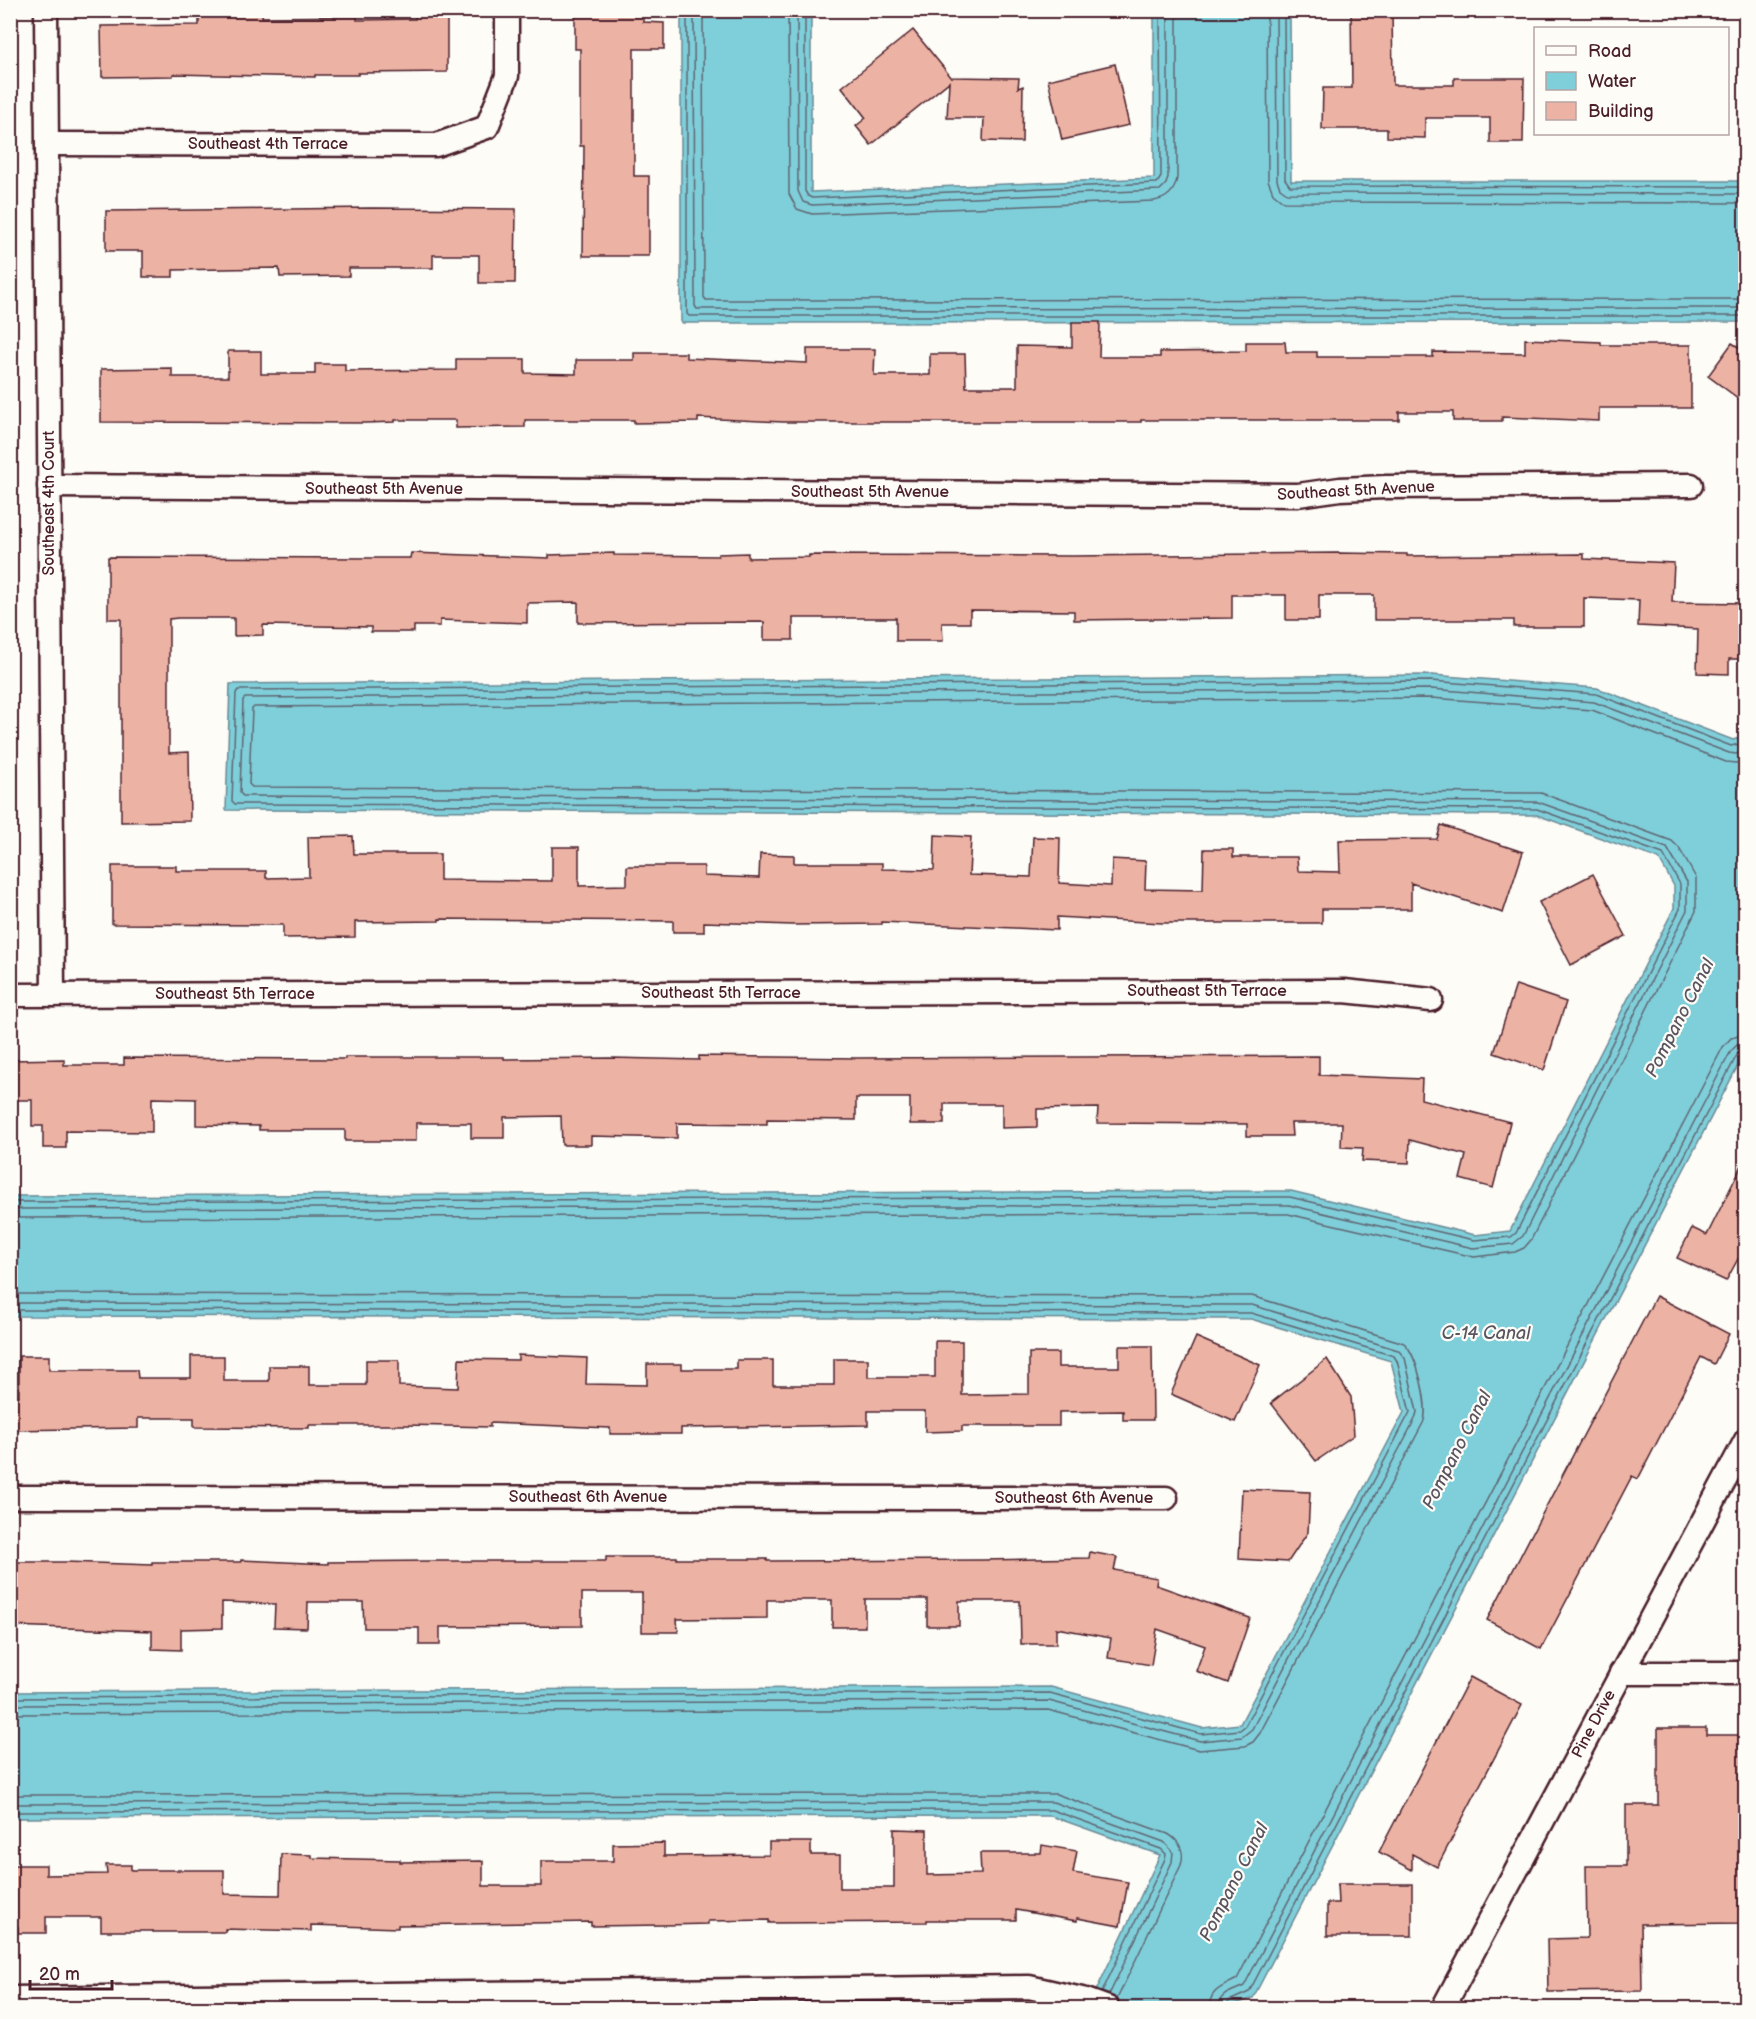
<svg xmlns="http://www.w3.org/2000/svg" width="1756" height="2019" font-family="'Balsamiq Sans',sans-serif">
<rect width="100%" height="100%" fill="#fdfcf7"/>
<filter id="ink" filterUnits="userSpaceOnUse"><feTurbulence type="fractalNoise" baseFrequency=".0167" numOctaves="2"/><feDisplacementMap in="SourceGraphic" scale="12" xChannelSelector="R" yChannelSelector="G"/><feConvolveMatrix kernelMatrix="1 2 1 2 8 2 1 2 1" color-interpolation-filters="sRGB"/></filter>
<g filter="url(#ink)">
<!-- water -->
<g fill="#7fcfda" stroke="#6a8994" stroke-width="1.5">
<path d="M 681,11 L 811,11 L 811,192 L 1154,178 L 1154,11 L 1290,11 L 1291,181 L 1745,181 L 1745,322 L 681,323 Z"/>
<path d="M 1432,675 L 1597,688 L 1733,740 L 1745,736 L 1745,1052 L 1253,1998 L 1225,2008 L 1088,2008 L 1160,1855 L 1051,1816 L 11,1818 L 10,1692 L 1051,1687 L 1202,1728 L 1240,1724 L 1404,1412 L 1391,1361 L 1251,1319 L 11,1316 L 11,1196 L 1291,1191 L 1475,1235 L 1510,1231 L 1674,908 L 1674,886 L 1659,859 L 1537,815 L 226,810 L 230,684 Z"/>
</g>
<g fill="none" stroke-linecap="round" stroke-linejoin="round">
<!-- shore -->
<g stroke="#5f6571" stroke-width="1.5">
<path d="M 687,10 L 687,314 L 689,316 L 1746,316"/>
<path d="M 694,10 L 695,306 L 697,309 L 1746,308"/>
<path d="M 703,10 L 704,297 L 706,300 L 1746,299"/>
<path d="M 788,10 L 789,194 L 797,209 L 812,214 L 1154,201 C 1167,199 1175,191 1177,178 L 1177,10"/>
<path d="M 797,10 L 798,191 L 803,202 L 812,205 L 1160,190 L 1166,184 L 1168,177 L 1168,10"/>
<path d="M 805,10 L 805,191 L 808,196 L 812,198 L 1157,183 L 1161,177 L 1160,10"/>
<path d="M 1267,10 L 1268,180 L 1273,193 L 1284,202 L 1746,203"/>
<path d="M 1276,10 L 1277,180 L 1280,188 L 1287,193 L 1746,194"/>
<path d="M 1284,10 L 1285,179 L 1290,186 L 1746,187"/>
<path d="M 10,1202 L 1290,1197 L 1474,1240 L 1511,1237 L 1516,1233 L 1680,909 L 1680,884 L 1663,854 L 1537,809 L 235,804 L 232,801 L 236,693 L 238,690 L 1431,681 L 1596,694 L 1731,746 L 1746,742"/>
<path d="M 10,1209 L 1289,1205 L 1473,1248 L 1513,1244 L 1523,1236 L 1687,910 L 1687,882 L 1667,848 L 1538,802 L 243,796 L 240,793 L 243,700 L 245,698 L 1431,689 L 1594,702 L 1729,753 L 1736,754 L 1746,750"/>
<path d="M 10,1218 L 1288,1214 L 1474,1257 L 1515,1252 L 1524,1248 L 1531,1240 L 1696,911 L 1696,878 L 1679,848 L 1672,841 L 1541,793 L 252,787 L 249,784 L 252,709 L 254,707 L 1431,698 L 1592,710 L 1726,762 L 1736,763 L 1746,760"/>
<path d="M 10,1294 L 1252,1296 L 1404,1343 C 1417,1354 1430,1408 1423,1423 L 1260,1733 L 1253,1742 L 1245,1746 L 1199,1750 L 1048,1710 L 10,1714"/>
<path d="M 10,1303 L 1252,1305 L 1398,1350 L 1405,1358 L 1417,1412 L 1415,1419 L 1252,1729 L 1242,1737 L 1200,1741 L 1049,1701 L 10,1705"/>
<path d="M 10,1310 L 1251,1313 L 1394,1356 L 1397,1361 L 1410,1412 L 1245,1726 L 1240,1730 L 1201,1734 L 1050,1693 L 10,1698"/>
<path d="M 10,1795 L 1056,1794 L 1168,1834 C 1180,1841 1185,1852 1181,1865 L 1117,1999"/>
<path d="M 10,1804 L 1053,1802 L 1164,1842 L 1173,1852 L 1172,1862 L 1109,1995"/>
<path d="M 10,1812 L 1052,1810 L 1161,1849 L 1166,1854 L 1165,1859 L 1102,1992"/>
<path d="M 1209,2008 C 1210,1989 1223,1987 1237,1979 L 1723,1047 L 1731,1038 L 1746,1034"/>
<path d="M 1218,2008 C 1219,1993 1232,1992 1244,1986 L 1731,1051 L 1737,1045 L 1746,1043"/>
<path d="M 1226,2008 L 1229,2001 L 1249,1992 L 1737,1055 L 1741,1051 L 1746,1051"/>
</g>
</g>
<!-- building -->
<g fill="#ecb3a4" stroke="#4a1f2b" stroke-width="1.5">
<path d="M 199,10 L 263,11 L 262,17 L 357,16 L 357,20 L 415,19 L 415,10 L 447,10 L 447,72 L 358,73 L 358,75 L 315,75 L 315,77 L 173,74 L 173,76 L 102,77 L 101,26 L 199,25 Z"/>
<path d="M 575,10 L 643,10 L 643,22 L 664,23 L 664,49 L 634,49 L 634,176 L 649,176 L 649,256 L 583,256 L 584,146 L 580,146 L 580,49 L 575,49 Z"/>
<path d="M 1351,10 L 1392,10 L 1393,85 L 1454,85 L 1454,78 L 1524,78 L 1523,143 L 1490,143 L 1490,118 L 1425,118 L 1425,138 L 1387,137 L 1387,129 L 1322,129 L 1323,88 L 1352,88 Z"/>
<path d="M 913,30 L 951,77 L 1019,78 L 1018,88 L 1023,86 L 1022,142 L 983,141 L 984,118 L 947,118 L 949,82 L 871,145 L 856,126 L 866,118 L 842,87 Z"/>
<path d="M 1115,64 L 1129,125 L 1062,140 L 1048,80 Z"/>
<path d="M 371,208 L 516,209 L 515,283 L 479,283 L 479,255 L 433,255 L 433,268 L 349,268 L 349,276 L 280,277 L 279,268 L 173,270 L 173,277 L 143,277 L 143,251 L 106,251 L 106,211 Z"/>
<path d="M 1072,322 L 1100,322 L 1099,357 L 1160,357 L 1160,352 L 1246,351 L 1246,342 L 1285,342 L 1286,352 L 1317,352 L 1317,357 L 1433,357 L 1433,352 L 1525,353 L 1525,339 L 1601,342 L 1601,345 L 1691,345 L 1691,408 L 1599,408 L 1599,421 L 1502,417 L 1502,421 L 1453,421 L 1453,412 L 1399,412 L 1399,420 L 1141,420 L 1141,422 L 784,422 L 698,418 L 698,422 L 634,423 L 634,420 L 525,420 L 525,427 L 456,428 L 456,420 L 395,420 L 395,422 L 365,423 L 101,422 L 101,369 L 172,368 L 172,377 L 228,377 L 228,351 L 261,351 L 261,374 L 315,374 L 315,364 L 345,364 L 345,371 L 456,370 L 456,359 L 525,359 L 525,373 L 576,374 L 576,360 L 634,360 L 634,353 L 686,353 L 686,358 L 807,363 L 807,349 L 875,349 L 874,375 L 930,375 L 930,354 L 965,354 L 966,387 L 1017,387 L 1017,346 L 1072,347 Z"/>
<path d="M 1732,343 L 1746,352 L 1746,404 L 1708,376 Z"/>
<path d="M 411,553 L 549,558 L 549,555 L 614,553 L 614,555 L 718,556 L 718,554 L 748,553 L 748,558 L 809,557 L 809,555 L 1074,556 L 1337,553 L 1407,554 L 1407,556 L 1584,554 L 1584,559 L 1674,563 L 1672,602 L 1746,603 L 1746,659 L 1729,659 L 1729,674 L 1697,673 L 1698,629 L 1638,626 L 1639,600 L 1584,598 L 1584,627 L 1514,627 L 1514,620 L 1374,620 L 1374,595 L 1319,595 L 1319,620 L 1286,620 L 1286,595 L 1232,595 L 1232,618 L 1074,620 L 1074,611 L 970,610 L 970,623 L 942,623 L 943,641 L 896,641 L 896,618 L 793,618 L 793,640 L 764,640 L 764,622 L 578,623 L 578,602 L 527,603 L 527,623 L 440,620 L 440,626 L 414,626 L 414,632 L 371,632 L 371,627 L 263,625 L 263,635 L 234,636 L 234,618 L 178,618 L 169,619 L 169,753 L 189,752 L 190,821 L 121,822 L 121,619 L 108,619 L 108,557 L 372,558 L 410,558 Z"/>
<path d="M 1441,825 L 1523,852 L 1503,913 L 1411,883 L 1411,909 L 1322,909 L 1322,923 L 1162,923 L 1057,917 L 1057,930 L 882,922 L 882,924 L 792,925 L 704,922 L 704,932 L 673,932 L 673,921 L 439,919 L 439,921 L 355,922 L 355,937 L 283,938 L 283,925 L 112,924 L 112,866 L 176,866 L 176,871 L 266,871 L 266,878 L 309,877 L 308,837 L 353,836 L 354,854 L 440,854 L 440,880 L 552,881 L 552,847 L 579,847 L 579,886 L 627,885 L 627,866 L 704,866 L 704,876 L 759,878 L 760,854 L 794,855 L 794,863 L 882,863 L 882,869 L 934,870 L 935,835 L 971,837 L 969,875 L 1031,877 L 1033,837 L 1060,838 L 1059,883 L 1111,886 L 1112,859 L 1146,861 L 1145,889 L 1203,890 L 1204,849 L 1233,849 L 1233,857 L 1297,857 L 1298,871 L 1340,872 L 1339,840 L 1437,839 Z"/>
<path d="M 1593,874 L 1626,936 L 1571,965 L 1539,902 Z"/>
<path d="M 1516,985 L 1566,1002 L 1544,1070 L 1494,1053 Z"/>
<path d="M 699,1056 L 857,1058 L 1319,1056 L 1319,1075 L 1422,1079 L 1421,1099 L 1510,1122 L 1493,1188 L 1460,1179 L 1466,1155 L 1410,1140 L 1409,1163 L 1362,1161 L 1363,1148 L 1341,1147 L 1342,1123 L 1291,1123 L 1292,1136 L 1247,1136 L 1247,1124 L 1097,1123 L 1098,1108 L 1037,1109 L 1037,1127 L 1002,1128 L 1002,1104 L 944,1104 L 944,1124 L 910,1124 L 910,1098 L 856,1098 L 856,1120 L 767,1119 L 767,1124 L 677,1123 L 677,1138 L 591,1136 L 591,1145 L 562,1145 L 561,1116 L 504,1117 L 504,1138 L 471,1138 L 471,1123 L 416,1123 L 416,1141 L 345,1141 L 345,1130 L 259,1130 L 259,1126 L 196,1125 L 196,1099 L 152,1098 L 152,1132 L 66,1131 L 66,1148 L 43,1148 L 43,1126 L 32,1126 L 32,1100 L 10,1100 L 10,1060 L 64,1059 L 64,1065 L 124,1065 L 124,1058 L 345,1059 L 345,1057 L 504,1057 L 504,1059 L 612,1058 L 699,1060 Z"/>
<path d="M 1746,1157 L 1746,1263 L 1738,1259 L 1726,1281 L 1677,1258 L 1692,1228 L 1707,1235 Z"/>
<path d="M 1656,1296 L 1729,1334 L 1714,1364 L 1701,1357 L 1638,1479 L 1632,1476 L 1541,1649 L 1487,1620 Z"/>
<path d="M 1196,1337 L 1260,1365 L 1235,1422 L 1171,1394 Z"/>
<path d="M 935,1341 L 962,1341 L 962,1395 L 1029,1394 L 1029,1353 L 1058,1353 L 1058,1367 L 1119,1367 L 1119,1346 L 1152,1346 L 1153,1420 L 1123,1420 L 1123,1411 L 1059,1412 L 1059,1426 L 962,1426 L 962,1431 L 925,1432 L 925,1411 L 868,1411 L 868,1425 L 681,1428 L 681,1434 L 610,1434 L 610,1428 L 490,1423 L 490,1427 L 406,1425 L 309,1425 L 309,1428 L 194,1427 L 194,1418 L 138,1418 L 138,1428 L 10,1430 L 10,1396 L 19,1396 L 19,1356 L 49,1356 L 49,1370 L 137,1370 L 138,1378 L 191,1378 L 191,1356 L 224,1356 L 224,1381 L 269,1381 L 269,1366 L 309,1366 L 309,1385 L 366,1385 L 366,1360 L 399,1360 L 399,1386 L 458,1388 L 459,1359 L 518,1360 L 518,1355 L 587,1358 L 586,1384 L 647,1385 L 647,1364 L 682,1364 L 682,1369 L 737,1369 L 737,1360 L 773,1360 L 773,1385 L 834,1385 L 834,1359 L 868,1359 L 868,1377 L 935,1377 Z"/>
<path d="M 1327,1359 L 1351,1397 L 1354,1435 L 1316,1461 L 1271,1403 Z"/>
<path d="M 1242,1489 L 1310,1492 L 1308,1532 L 1288,1562 L 1239,1559 Z"/>
<path d="M 1090,1552 L 1117,1557 L 1114,1570 L 1157,1578 L 1156,1585 L 1250,1618 L 1228,1683 L 1196,1671 L 1205,1646 L 1157,1629 L 1151,1665 L 1108,1658 L 1111,1638 L 1056,1628 L 1056,1644 L 1021,1644 L 1020,1601 L 959,1601 L 959,1626 L 927,1626 L 927,1599 L 865,1599 L 865,1627 L 832,1627 L 832,1600 L 767,1600 L 767,1618 L 677,1619 L 678,1632 L 642,1632 L 642,1593 L 582,1593 L 582,1626 L 440,1627 L 440,1645 L 419,1645 L 419,1628 L 364,1628 L 363,1602 L 308,1602 L 307,1628 L 274,1627 L 275,1604 L 222,1602 L 222,1628 L 181,1629 L 181,1650 L 152,1649 L 152,1631 L 10,1626 L 10,1562 L 66,1562 L 152,1565 L 152,1562 L 241,1562 L 241,1560 L 328,1564 L 328,1562 L 429,1561 L 606,1561 L 606,1557 L 677,1557 L 677,1559 L 767,1559 L 767,1561 L 983,1560 L 1089,1558 Z"/>
<path d="M 1470,1677 L 1522,1705 L 1437,1867 L 1412,1854 L 1412,1870 L 1379,1852 Z"/>
<path d="M 1658,1728 L 1706,1728 L 1706,1735 L 1746,1735 L 1746,1923 L 1641,1924 L 1642,1991 L 1548,1992 L 1547,1939 L 1587,1938 L 1586,1866 L 1626,1866 L 1626,1805 L 1658,1805 Z"/>
<path d="M 894,1829 L 927,1830 L 927,1875 L 981,1874 L 980,1853 L 1041,1853 L 1042,1845 L 1077,1851 L 1073,1873 L 1128,1882 L 1120,1926 L 1077,1918 L 1077,1921 L 1016,1910 L 1016,1920 L 927,1920 L 927,1922 L 769,1923 L 769,1920 L 708,1921 L 708,1924 L 664,1925 L 591,1926 L 591,1922 L 398,1925 L 398,1928 L 311,1925 L 311,1931 L 225,1929 L 225,1932 L 153,1932 L 153,1931 L 101,1931 L 101,1917 L 46,1917 L 46,1933 L 18,1933 L 18,1927 L 10,1927 L 10,1865 L 46,1865 L 46,1875 L 107,1874 L 106,1865 L 131,1865 L 131,1870 L 224,1870 L 224,1894 L 280,1895 L 281,1854 L 312,1855 L 312,1858 L 400,1860 L 400,1862 L 483,1861 L 483,1886 L 541,1886 L 541,1861 L 613,1861 L 613,1844 L 664,1843 L 664,1856 L 769,1855 L 769,1842 L 811,1842 L 811,1855 L 840,1855 L 840,1888 L 894,1888 Z"/>
<path d="M 1337,1884 L 1412,1884 L 1412,1936 L 1327,1936 L 1327,1903 L 1338,1903 Z"/>
</g>
<g fill="none" stroke-linecap="round" stroke-linejoin="round">
<!-- street casing -->
<g stroke="#4a1f2b" stroke-width="27">
<g id="street">
<path d="M 46,10 L 53,995"/>
<path d="M 47,144 L 436,145 L 487,127 L 507,76 L 507,10"/>
<path d="M 49,486 L 1298,495 L 1340,489 L 1386,487 L 1691,485"/>
<path d="M 10,995 L 1344,991 L 1431,1000"/>
<path d="M 10,1497 L 1166,1498"/>
<path d="M 1621,1673 L 1746,1673"/>
<path d="M 10,1998 L 1029,1987 L 1086,2000 L 1108,2008"/>
<path d="M 1443,2008 L 1746,1440"/>
</g>
</g>
<!-- street -->
<use href="#street" stroke="#fdfcf7" stroke-width="22"/>
</g>
</g>
<g text-anchor="middle" dominant-baseline="central" stroke-width="4.5" stroke-linejoin="round" paint-order="stroke">
<!-- street labels -->
<g font-size="16" fill="#4a1f2b" stroke="#fdfcf7">
<text x="268" y="144">Southeast 4th Terrace</text>
<text x="384" y="489">Southeast 5th Avenue</text>
<text transform="translate(1356 491) rotate(-3)">Southeast 5th Avenue</text>
<text x="870" y="492">Southeast 5th Avenue</text>
<text transform="translate(49 503) rotate(-90)">Southeast 4th Court</text>
<text x="1207" y="991">Southeast 5th Terrace</text>
<text x="721" y="993">Southeast 5th Terrace</text>
<text x="235" y="994">Southeast 5th Terrace</text>
<text x="588" y="1497">Southeast 6th Avenue</text>
<text x="1074" y="1498">Southeast 6th Avenue</text>
<text transform="translate(1594 1724) rotate(-62)">Pine Drive</text>
</g>
<!-- water labels -->
<g font-size="18" font-style="italic" fill="#5a5460" stroke="#fdfcf7">
<text transform="translate(1680 1018) rotate(-63)">Pompano Canal</text>
<text x="1486" y="1333">C-14 Canal</text>
<text transform="translate(1457 1450) rotate(-63)">Pompano Canal</text>
<text transform="translate(1234 1882) rotate(-63)">Pompano Canal</text>
</g>
</g>
<!-- margin -->
<rect width="1756" height="2019" fill="none" stroke="#fdfcf7" stroke-width="36"/>
<rect x="18" y="18" width="1720" height="1983" fill="none" stroke="#4a1f2b" stroke-width="2" filter="url(#ink)"/>
<!-- legend -->
<rect x="1534" y="27" width="195" height="108" fill="#fdfcf7" stroke="#b5a4a5" stroke-width="1.5"/>
<rect x="1546" y="46" width="30" height="9" fill="#fdfcf7" stroke="#b5a4a5" stroke-width="1.5"/>
<text x="1588" y="57" font-size="18" fill="#4a1f2b">Road</text>
<rect x="1546" y="72" width="30" height="18" fill="#7fcfda" stroke="#b5a4a5" stroke-width="1.5"/>
<text x="1588" y="87" font-size="18" fill="#4a1f2b">Water</text>
<rect x="1546" y="102" width="30" height="18" fill="#ecb3a4" stroke="#b5a4a5" stroke-width="1.5"/>
<text x="1588" y="117" font-size="18" fill="#4a1f2b">Building</text>
<!-- scale -->
<path d="M30 1980v9h82v-9" fill="none" stroke="#4a1f2b" stroke-width="3"/>
<text x="39" y="1980" font-size="18" fill="#4a1f2b" stroke="#fdfcf7" stroke-width="4.5" paint-order="stroke">20 m</text>
</svg>
